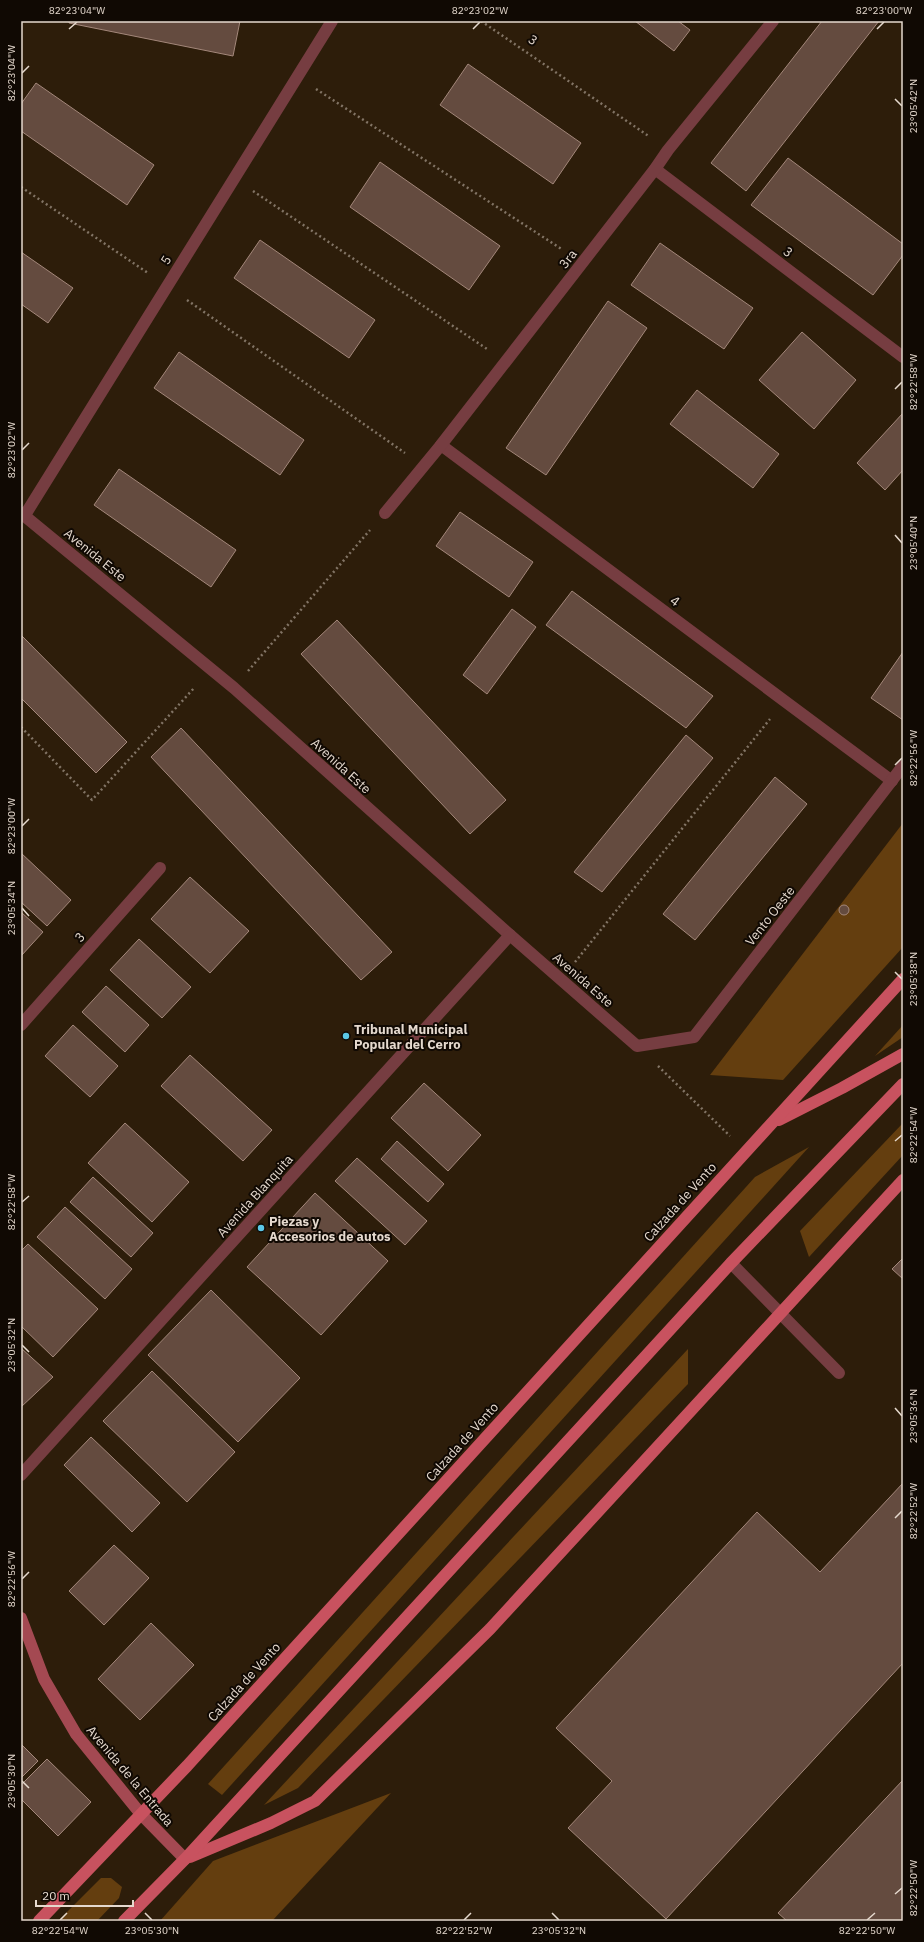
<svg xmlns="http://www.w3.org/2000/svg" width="924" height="1942" font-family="'IBM Plex Sans',sans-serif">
<rect width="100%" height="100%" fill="#2d1d0a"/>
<!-- green -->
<g fill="#643e0f">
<path d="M 903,823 L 903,947 L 783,1080 L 710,1075 Z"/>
<path d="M 903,1025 L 903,1037 L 875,1056 Z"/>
<path d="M 903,1123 L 903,1155 L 809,1257 L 800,1231 Z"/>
<path d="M 809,1147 L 222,1795 L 208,1784 L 755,1177 Z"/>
<path d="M 688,1349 L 688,1384 L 298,1788 L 264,1805 Z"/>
<path d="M 391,1793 L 272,1921 L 160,1921 L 213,1861 Z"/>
<path d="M 101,1878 L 111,1878 L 122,1887 L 119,1898 L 97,1921 L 58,1921 Z"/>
</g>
<!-- building -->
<g fill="#644b3f" stroke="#a3877a">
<path d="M 69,21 L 240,21 L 233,56 L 69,23 Z"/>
<path d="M 635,21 L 678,21 L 690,30 L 674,51 Z"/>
<path d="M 822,21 L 879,21 L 746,191 L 711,163 Z"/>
<path d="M 468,64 L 581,143 L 553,184 L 440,105 Z"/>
<path d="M 36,83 L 154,165 L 127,205 L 21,131 L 21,104 Z"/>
<path d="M 788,158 L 903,244 L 903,255 L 873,295 L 751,205 Z"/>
<path d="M 380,162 L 500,246 L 469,290 L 350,207 Z"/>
<path d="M 260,240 L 375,320 L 349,358 L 234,278 Z"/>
<path d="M 660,243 L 753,308 L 724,349 L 631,285 Z"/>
<path d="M 21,252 L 73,288 L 48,323 L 21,304 Z"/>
<path d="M 608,301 L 647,328 L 546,475 L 506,448 Z"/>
<path d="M 802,332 L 856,380 L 814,429 L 759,380 Z"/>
<path d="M 179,352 L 304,440 L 280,475 L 154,388 Z"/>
<path d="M 697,390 L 779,454 L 753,488 L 670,424 Z"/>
<path d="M 903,413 L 903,470 L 885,490 L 857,463 Z"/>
<path d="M 119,469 L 236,550 L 211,587 L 94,505 Z"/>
<path d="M 460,512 L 533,562 L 509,597 L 436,546 Z"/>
<path d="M 572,591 L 713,696 L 686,728 L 546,625 Z"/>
<path d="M 512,609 L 536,627 L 487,694 L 463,675 Z"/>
<path d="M 337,620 L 506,800 L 470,834 L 301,654 Z"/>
<path d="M 21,635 L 127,742 L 96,773 L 21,698 Z"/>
<path d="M 903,652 L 903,720 L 871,698 Z"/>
<path d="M 181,728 L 392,952 L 361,980 L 151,757 Z"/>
<path d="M 686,735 L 713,758 L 602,892 L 574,872 Z"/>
<path d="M 775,777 L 807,804 L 695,940 L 663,914 Z"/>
<path d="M 21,853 L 71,900 L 47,926 L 21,902 Z"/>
<path d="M 190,877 L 249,931 L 210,973 L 151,919 Z"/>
<circle cx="844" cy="910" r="5"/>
<path d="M 21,912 L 43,932 L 21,956 Z"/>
<path d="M 139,939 L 191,987 L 162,1018 L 110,970 Z"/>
<path d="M 106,986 L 149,1025 L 125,1052 L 82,1012 Z"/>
<path d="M 73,1025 L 118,1066 L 90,1097 L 45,1056 Z"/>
<path d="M 190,1055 L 272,1130 L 243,1161 L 161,1086 Z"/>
<path d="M 424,1083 L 481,1135 L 448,1171 L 391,1118 Z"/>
<path d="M 125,1123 L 189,1182 L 152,1222 L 88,1163 Z"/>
<path d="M 397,1141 L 444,1184 L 428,1202 L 381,1159 Z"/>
<path d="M 357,1158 L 427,1221 L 405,1245 L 335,1181 Z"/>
<path d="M 93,1177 L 153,1233 L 131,1257 L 70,1202 Z"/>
<path d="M 315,1193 L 388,1261 L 321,1335 L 247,1267 Z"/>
<path d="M 65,1207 L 132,1269 L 105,1299 L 37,1237 Z"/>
<path d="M 28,1244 L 98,1309 L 53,1357 L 21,1326 L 21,1251 Z"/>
<path d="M 903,1258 L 903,1279 L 892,1269 Z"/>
<path d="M 211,1290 L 300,1378 L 238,1442 L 148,1355 Z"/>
<path d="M 21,1348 L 53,1377 L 21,1407 Z"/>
<path d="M 152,1371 L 235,1452 L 187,1502 L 103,1421 Z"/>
<path d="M 91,1437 L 160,1503 L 132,1532 L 64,1465 Z"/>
<path d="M 903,1483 L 903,1663 L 666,1919 L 568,1828 L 612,1781 L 556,1728 L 757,1512 L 820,1572 Z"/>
<path d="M 114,1545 L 149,1578 L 104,1625 L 69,1591 Z"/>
<path d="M 151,1623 L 194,1665 L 140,1720 L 98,1679 Z"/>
<path d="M 21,1744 L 38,1761 L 21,1778 Z"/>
<path d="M 47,1759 L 91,1802 L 58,1836 L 21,1799 L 21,1785 Z"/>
<path d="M 903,1780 L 903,1921 L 787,1921 L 778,1913 Z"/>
</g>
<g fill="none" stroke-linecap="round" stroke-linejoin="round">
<!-- path -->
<g stroke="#827465" stroke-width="2.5" stroke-dasharray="2 3" stroke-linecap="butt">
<path d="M 481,21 L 650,137"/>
<path d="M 316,89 L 563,250"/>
<path d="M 21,187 L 148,273"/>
<path d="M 253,191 L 487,349"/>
<path d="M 187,300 L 405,453"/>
<path d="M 248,671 L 370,530"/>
<path d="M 21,727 L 92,800 L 195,687"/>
<path d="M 575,962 L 770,719"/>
<path d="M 658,1066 L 730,1136"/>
</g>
<!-- lane -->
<path stroke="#763d41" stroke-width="12" d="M 731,1263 L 839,1373"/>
<!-- street -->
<g stroke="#763d41" stroke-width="12">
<path d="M 655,169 L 903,357"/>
<path d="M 441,445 L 892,781"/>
<path d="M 21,513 L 234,688 L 510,935 L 637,1046 L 694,1037 L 903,766"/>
<path d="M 385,513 L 441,445 L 655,169 L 668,150 L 773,21"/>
<path d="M 25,515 L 332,21"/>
<path d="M 21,1025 L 160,868"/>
<path d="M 21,1475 L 510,935"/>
</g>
<!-- secondary -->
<path stroke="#a44952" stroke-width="12" d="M 21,1618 L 44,1679 L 76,1734 L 140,1813 L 185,1859"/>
<!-- primary -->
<g stroke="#c8525f" stroke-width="12">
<path d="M 779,1120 L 842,1088 L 903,1054"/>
<path d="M 190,1857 L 271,1823 L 315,1801 L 490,1629 L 903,1180"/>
<path d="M 39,1921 L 187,1766 L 903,979"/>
<path d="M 124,1921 L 185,1859 L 731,1263 L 903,1084"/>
</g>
</g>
<!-- ticks -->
<path fill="none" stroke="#e5d9ce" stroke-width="1.5" d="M 69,29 L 77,22M 473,29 L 480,22M 877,29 L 884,22M 22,73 L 29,66M 895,99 L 902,106M 895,389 L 902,382M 22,450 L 29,443M 895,535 L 902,543M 895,765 L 902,758M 22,826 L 29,819M 22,908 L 29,916M 895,972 L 902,979M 895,1141 L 902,1135M 22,1202 L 29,1196M 22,1345 L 29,1352M 895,1408 L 902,1416M 895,1518 L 902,1511M 22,1579 L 29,1572M 22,1781 L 29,1788M 895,1894 L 902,1888M 145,1913 L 152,1920M 552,1913 L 559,1920M 60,1920 L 67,1913M 464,1920 L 471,1913M 867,1920 L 875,1913"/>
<!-- markers -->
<g fill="#5bc8e7" stroke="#100903" stroke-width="1.5">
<circle cx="346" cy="1036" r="4"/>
<circle cx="261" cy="1228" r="4"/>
</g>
<g text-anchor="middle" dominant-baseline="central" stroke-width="4" stroke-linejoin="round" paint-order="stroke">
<!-- street labels -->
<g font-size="13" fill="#e5d9ce" stroke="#100903">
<text transform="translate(533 40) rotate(34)">3</text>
<text transform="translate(788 252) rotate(37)">3</text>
<text transform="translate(568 259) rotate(-52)">3ra</text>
<text transform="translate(166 260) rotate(-58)">5</text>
<text transform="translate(95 555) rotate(39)">Avenida Este</text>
<text transform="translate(675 601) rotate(37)">4</text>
<text transform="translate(341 766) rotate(42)">Avenida Este</text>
<text transform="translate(770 916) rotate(-52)">Vento Oeste</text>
<text transform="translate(80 937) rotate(-49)">3</text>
<text transform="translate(583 980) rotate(41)">Avenida Este</text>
<text transform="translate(255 1196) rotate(-48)">Avenida Blanquita</text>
<text transform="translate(680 1202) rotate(-48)">Calzada de Vento</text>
<text transform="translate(462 1442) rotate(-48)">Calzada de Vento</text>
<text transform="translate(244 1682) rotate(-48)">Calzada de Vento</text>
<text transform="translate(130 1776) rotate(50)">Avenida de la Entrada</text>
</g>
<!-- poi labels -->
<g font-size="13" font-weight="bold" fill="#e5d9ce" stroke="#100903" text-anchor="start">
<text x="354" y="1029">Tribunal Municipal<tspan x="354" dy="15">Popular del Cerro</tspan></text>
<text x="269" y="1221">Piezas y<tspan x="269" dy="15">Accesorios de autos</tspan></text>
</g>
</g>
<!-- border -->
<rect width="924" height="1942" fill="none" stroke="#100903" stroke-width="44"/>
<!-- scale -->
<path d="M36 1900v6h97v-6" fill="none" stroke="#e5d9ce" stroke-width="2"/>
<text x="42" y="1900" font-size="12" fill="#e5d9ce" stroke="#100903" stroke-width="3" paint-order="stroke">20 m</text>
<rect x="22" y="22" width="880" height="1898" fill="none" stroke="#e5d9ce" stroke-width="1.5"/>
<g font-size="10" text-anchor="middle" fill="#e5d9ce">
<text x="77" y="14">82°23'04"W</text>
<text x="480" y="14">82°23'02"W</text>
<text x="884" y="14">82°23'00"W</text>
<text transform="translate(11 73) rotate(-90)" y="4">82°23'04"W</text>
<text transform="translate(913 106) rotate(-90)" y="4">23°05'42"N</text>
<text transform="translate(913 382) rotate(-90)" y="4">82°22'58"W</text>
<text transform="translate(11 450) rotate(-90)" y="4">82°23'02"W</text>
<text transform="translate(913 543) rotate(-90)" y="4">23°05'40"N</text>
<text transform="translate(913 758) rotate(-90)" y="4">82°22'56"W</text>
<text transform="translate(11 826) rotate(-90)" y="4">82°23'00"W</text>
<text transform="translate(11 908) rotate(-90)" y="4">23°05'34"N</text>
<text transform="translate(913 979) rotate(-90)" y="4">23°05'38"N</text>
<text transform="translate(913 1135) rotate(-90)" y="4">82°22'54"W</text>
<text transform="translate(11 1202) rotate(-90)" y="4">82°22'58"W</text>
<text transform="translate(11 1345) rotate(-90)" y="4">23°05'32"N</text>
<text transform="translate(913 1416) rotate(-90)" y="4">23°05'36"N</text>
<text transform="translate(913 1511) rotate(-90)" y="4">82°22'52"W</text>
<text transform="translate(11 1579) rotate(-90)" y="4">82°22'56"W</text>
<text transform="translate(11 1781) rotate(-90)" y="4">23°05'30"N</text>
<text transform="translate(913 1888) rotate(-90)" y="4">82°22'50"W</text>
<text x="60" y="1934">82°22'54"W</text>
<text x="152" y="1934">23°05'30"N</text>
<text x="464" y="1934">82°22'52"W</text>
<text x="559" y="1934">23°05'32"N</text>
<text x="867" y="1934">82°22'50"W</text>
</g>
</svg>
